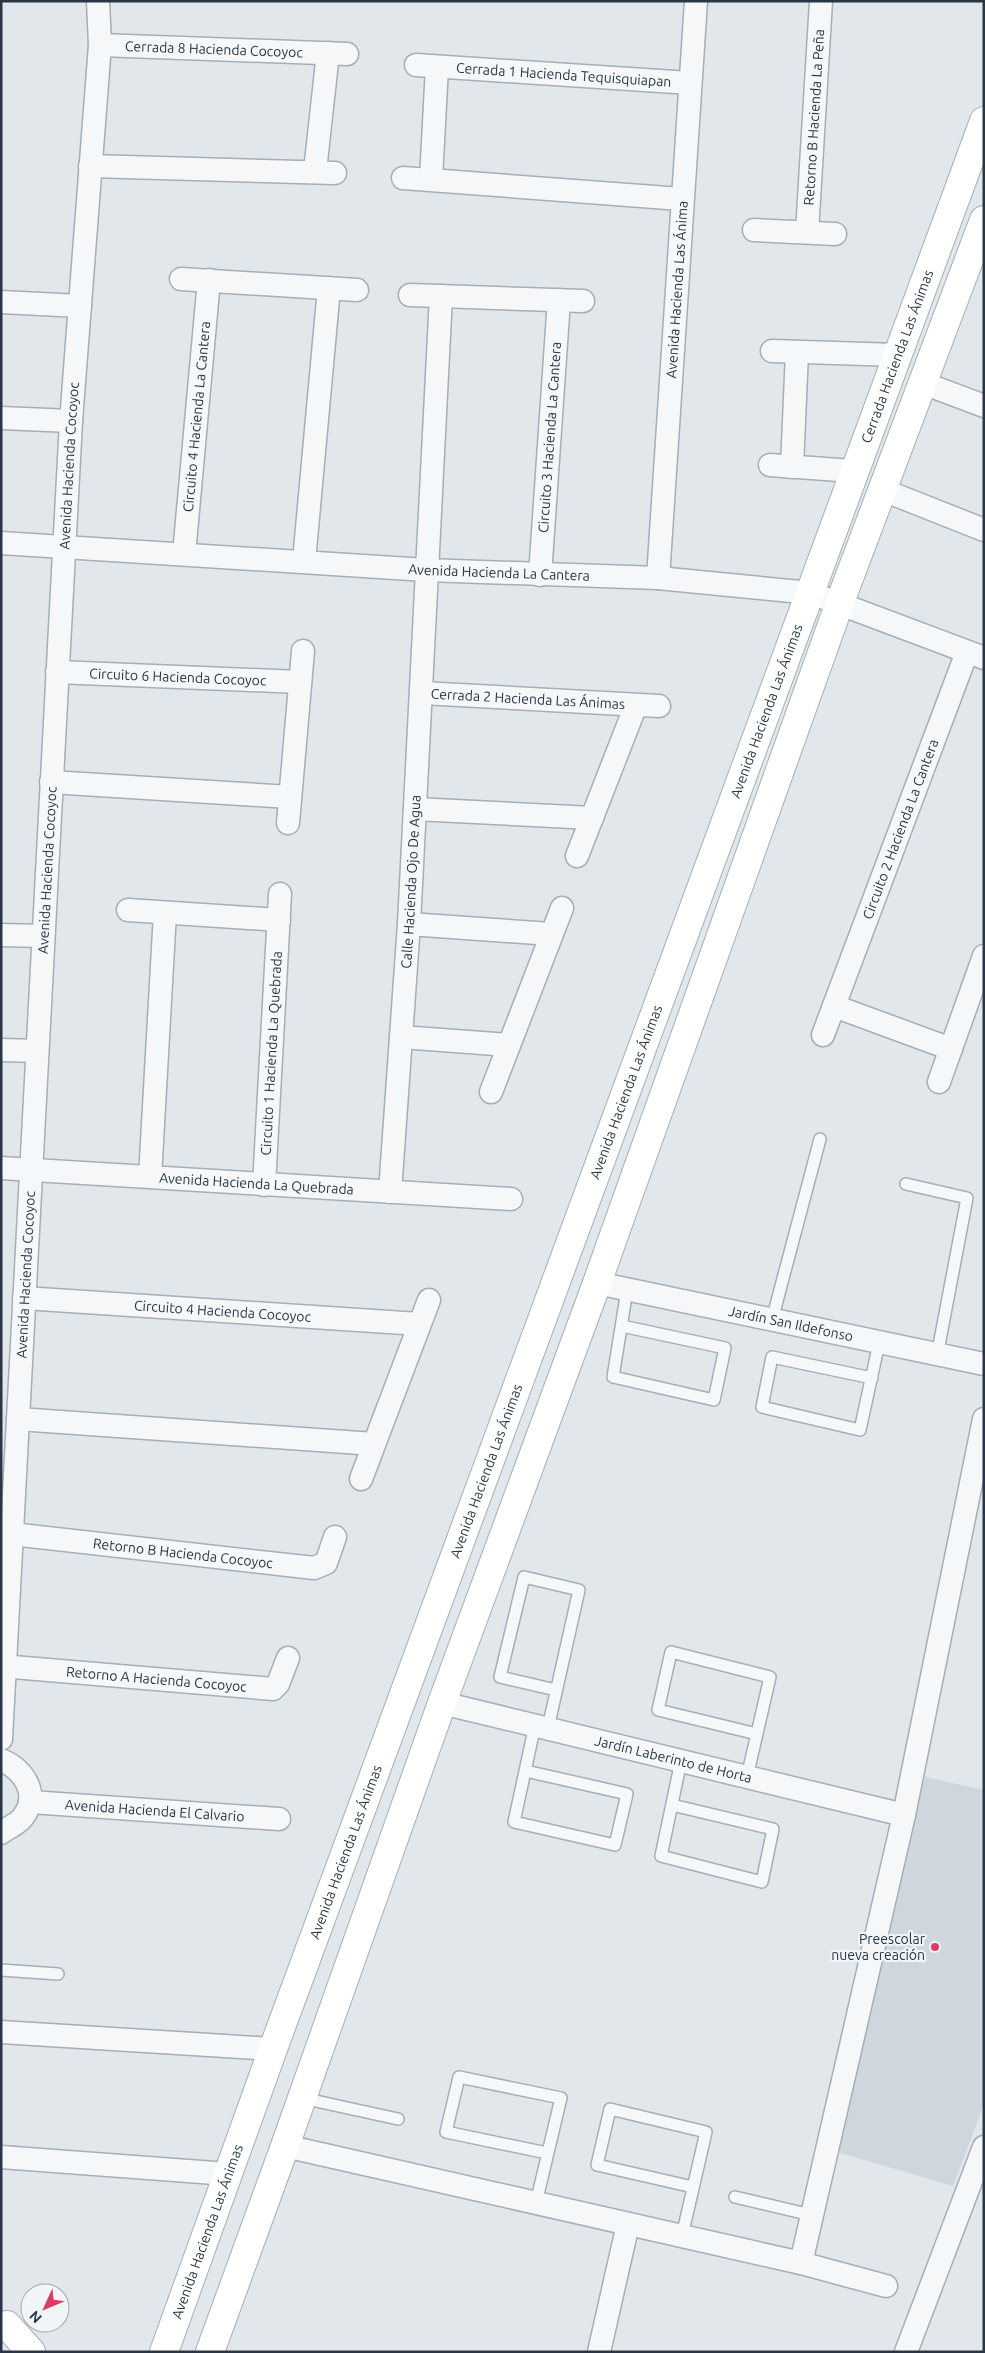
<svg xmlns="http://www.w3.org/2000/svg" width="985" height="2353" font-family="Ubuntu,sans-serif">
<rect width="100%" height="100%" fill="#e1e7eb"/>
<!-- built -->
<path fill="#cfd6de" d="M 925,1777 L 984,1790 L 984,2104 L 953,2186 L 837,2152 Z"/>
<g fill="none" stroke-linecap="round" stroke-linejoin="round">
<!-- lane casing -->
<g stroke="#a6aeb6" stroke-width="14">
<g id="lane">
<path d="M 906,1184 L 967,1198 L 937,1356"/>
<path d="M 772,1320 L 820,1139"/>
<path d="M 622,1326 L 725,1348 L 714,1400 L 613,1377 L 627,1290"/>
<path d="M 872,1378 L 772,1357 L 762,1407 L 860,1430 L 879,1343"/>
<path d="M 548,1728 L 579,1590 L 524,1577 L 500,1677 L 556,1690"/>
<path d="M 526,1771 L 627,1794 L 615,1845 L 514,1822 L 535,1725"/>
<path d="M 747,1777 L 770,1677 L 671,1652 L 658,1710 L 757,1734"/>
<path d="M 672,1805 L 773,1829 L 762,1882 L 661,1856 L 681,1761"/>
<path d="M 1,1970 L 58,1974"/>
<path d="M 302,2098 L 398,2119"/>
<path d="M 735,2197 L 811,2215"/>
<path d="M 536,2203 L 561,2098 L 459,2077 L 446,2132 L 547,2153"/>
<path d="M 682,2236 L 706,2132 L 610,2109 L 597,2165 L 693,2187"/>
</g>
</g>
<!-- street casing -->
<g stroke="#a6aeb6" stroke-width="25">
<g id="street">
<path id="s1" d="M 100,45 L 347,54"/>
<path id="s2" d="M 416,65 L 690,83"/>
<path d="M 90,166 L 335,173"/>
<path d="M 315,171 L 328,53"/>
<path d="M 403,178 L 681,199"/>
<path d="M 431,179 L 437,67"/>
<path d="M 754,230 L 835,234"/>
<path id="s3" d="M 807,232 L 821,1"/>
<path d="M 181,279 L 357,290"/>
<path d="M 410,295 L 583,301"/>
<path d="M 1,302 L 80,306"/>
<path d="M 772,351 L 897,355"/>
<path d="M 923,383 L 984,406"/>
<path d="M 1,418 L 71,421"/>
<path d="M 770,465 L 853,471"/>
<path d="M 792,467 L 797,352"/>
<path d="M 883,490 L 984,530"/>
<path id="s4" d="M 1,543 L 426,570 L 658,578 L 811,593 L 984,658"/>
<path id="s5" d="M 184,554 L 209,280"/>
<path d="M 304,561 L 329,288"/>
<path id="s6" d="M 540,575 L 559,300"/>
<path id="s7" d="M 658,578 L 696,1"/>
<path id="s8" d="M 57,672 L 300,682"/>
<path id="s9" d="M 422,693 L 659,706"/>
<path d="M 51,782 L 290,797"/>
<path d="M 415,809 L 592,818"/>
<path d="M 288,823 L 303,651"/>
<path d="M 577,856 L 636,705"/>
<path d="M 128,910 L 279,920"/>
<path d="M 409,924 L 551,934"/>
<path d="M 1,935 L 43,936"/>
<path d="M 834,1006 L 951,1049"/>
<path id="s10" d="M 823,1035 L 967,652"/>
<path d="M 401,1037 L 509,1045"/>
<path d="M 1,1050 L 37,1051"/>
<path d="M 939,1082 L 984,956"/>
<path d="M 491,1092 L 562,908"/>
<path id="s11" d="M 1,1168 L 511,1199"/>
<path d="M 150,1177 L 165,913"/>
<path id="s12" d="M 264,1185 L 280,894"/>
<path id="s13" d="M 390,1192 L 409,924 L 441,296"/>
<path id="s14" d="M 597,1283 L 984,1364"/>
<path id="s15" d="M 24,1298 L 419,1324"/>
<path d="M 18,1419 L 374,1444"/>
<path d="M 361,1479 L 429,1300"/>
<path id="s16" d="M 12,1534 L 314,1568 L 326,1563 L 335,1537"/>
<path id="s17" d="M 1,1666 L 273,1689 L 278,1684 L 288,1658"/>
<path id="s18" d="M 442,1703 L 904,1815"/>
<path id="s19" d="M 1,1739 L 71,421 L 100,45 L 98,1"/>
<path d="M 1,1760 C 23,1769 41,1794 23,1817 C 17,1825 8,1827 1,1833"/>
<path id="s20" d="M 30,1802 L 279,1819"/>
<path d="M 1,2032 L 273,2049"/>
<path d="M 285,2146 L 801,2263 L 886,2286"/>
<path d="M 1,2157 L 228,2174"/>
<path d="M 801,2263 L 904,1815 L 984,1419"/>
<path d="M 599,2352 L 628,2224"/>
<path d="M 906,2352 L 984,2147"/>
</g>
</g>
<!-- secondary casing -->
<g stroke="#a6aeb6" stroke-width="30">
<g id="secondary">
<path d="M 7,2325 L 31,2352"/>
<path id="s21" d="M 164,2352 L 273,2049 L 984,121"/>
<path d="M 210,2352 L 285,2146 L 442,1703 L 597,1283 L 840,602 L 984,220"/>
</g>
</g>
<!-- lane -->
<use href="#lane" stroke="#f5f7f9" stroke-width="11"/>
<!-- street -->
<use href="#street" stroke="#f5f7f9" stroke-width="22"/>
<!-- secondary -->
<use href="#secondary" stroke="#fff" stroke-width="28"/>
</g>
<!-- markers -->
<circle fill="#dd3a65" stroke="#f1f5f8" stroke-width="2" cx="935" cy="1947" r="5"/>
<g text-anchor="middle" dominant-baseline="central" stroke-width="4.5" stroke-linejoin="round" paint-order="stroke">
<!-- street labels -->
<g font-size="14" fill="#283645" stroke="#f1f5f8">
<text stroke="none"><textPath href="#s1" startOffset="114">Cerrada 8 Hacienda Cocoyoc</textPath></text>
<text stroke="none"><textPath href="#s2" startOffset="148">Cerrada 1 Hacienda Tequisquiapan</textPath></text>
<text stroke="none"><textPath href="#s3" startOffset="115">Retorno B Hacienda La Peña</textPath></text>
<text stroke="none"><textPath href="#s7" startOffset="289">Avenida Hacienda Las Ánima</textPath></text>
<text stroke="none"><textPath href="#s21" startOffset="2126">Cerrada Hacienda Las Ánimas</textPath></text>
<text stroke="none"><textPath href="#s5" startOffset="138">Circuito 4 Hacienda La Cantera</textPath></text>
<text stroke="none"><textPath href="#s6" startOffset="138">Circuito 3 Hacienda La Cantera</textPath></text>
<text stroke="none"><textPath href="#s19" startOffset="1275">Avenida Hacienda Cocoyoc</textPath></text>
<text stroke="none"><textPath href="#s4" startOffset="499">Avenida Hacienda La Cantera</textPath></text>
<text stroke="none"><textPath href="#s8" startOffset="121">Circuito 6 Hacienda Cocoyoc</textPath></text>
<text stroke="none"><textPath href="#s9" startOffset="106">Cerrada 2 Hacienda Las Ánimas</textPath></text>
<text stroke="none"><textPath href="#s21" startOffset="1748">Avenida Hacienda Las Ánimas</textPath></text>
<text stroke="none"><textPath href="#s10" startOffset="220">Circuito 2 Hacienda La Cantera</textPath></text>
<text stroke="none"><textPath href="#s19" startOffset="870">Avenida Hacienda Cocoyoc</textPath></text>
<text stroke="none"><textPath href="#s13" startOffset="311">Calle Hacienda Ojo De Agua</textPath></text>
<text stroke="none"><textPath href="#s12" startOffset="132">Circuito 1 Hacienda La Quebrada</textPath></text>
<text stroke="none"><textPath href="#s21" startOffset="1342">Avenida Hacienda Las Ánimas</textPath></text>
<text stroke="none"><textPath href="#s11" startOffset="256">Avenida Hacienda La Quebrada</textPath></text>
<text stroke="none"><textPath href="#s19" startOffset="465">Avenida Hacienda Cocoyoc</textPath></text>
<text stroke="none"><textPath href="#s15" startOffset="199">Circuito 4 Hacienda Cocoyoc</textPath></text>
<text stroke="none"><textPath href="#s14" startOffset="198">Jardín San Ildefonso</textPath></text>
<text stroke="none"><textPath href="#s21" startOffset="938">Avenida Hacienda Las Ánimas</textPath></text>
<text stroke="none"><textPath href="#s16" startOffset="172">Retorno B Hacienda Cocoyoc</textPath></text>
<text stroke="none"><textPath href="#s17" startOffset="156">Retorno A Hacienda Cocoyoc</textPath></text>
<text stroke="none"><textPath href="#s18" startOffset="238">Jardín Laberinto de Horta</textPath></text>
<text stroke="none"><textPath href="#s20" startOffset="125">Avenida Hacienda El Calvario</textPath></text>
<text stroke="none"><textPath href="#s21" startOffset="532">Avenida Hacienda Las Ánimas</textPath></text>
<text stroke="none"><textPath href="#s21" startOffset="128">Avenida Hacienda Las Ánimas</textPath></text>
</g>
<!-- poi labels -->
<g font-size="14" fill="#283645" stroke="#f1f5f8" text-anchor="end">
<text x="925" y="1939">Preescolar<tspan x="925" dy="16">nueva creación</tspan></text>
</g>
</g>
<!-- border -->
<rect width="985" height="2353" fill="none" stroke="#283645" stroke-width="5"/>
<!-- north arrow -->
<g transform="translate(45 2308) rotate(226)"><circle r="24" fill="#f1f5f8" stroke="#a1a9b0"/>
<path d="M0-4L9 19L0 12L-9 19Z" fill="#dd3a65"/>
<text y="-8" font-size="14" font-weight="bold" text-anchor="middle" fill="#283645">N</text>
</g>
</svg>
